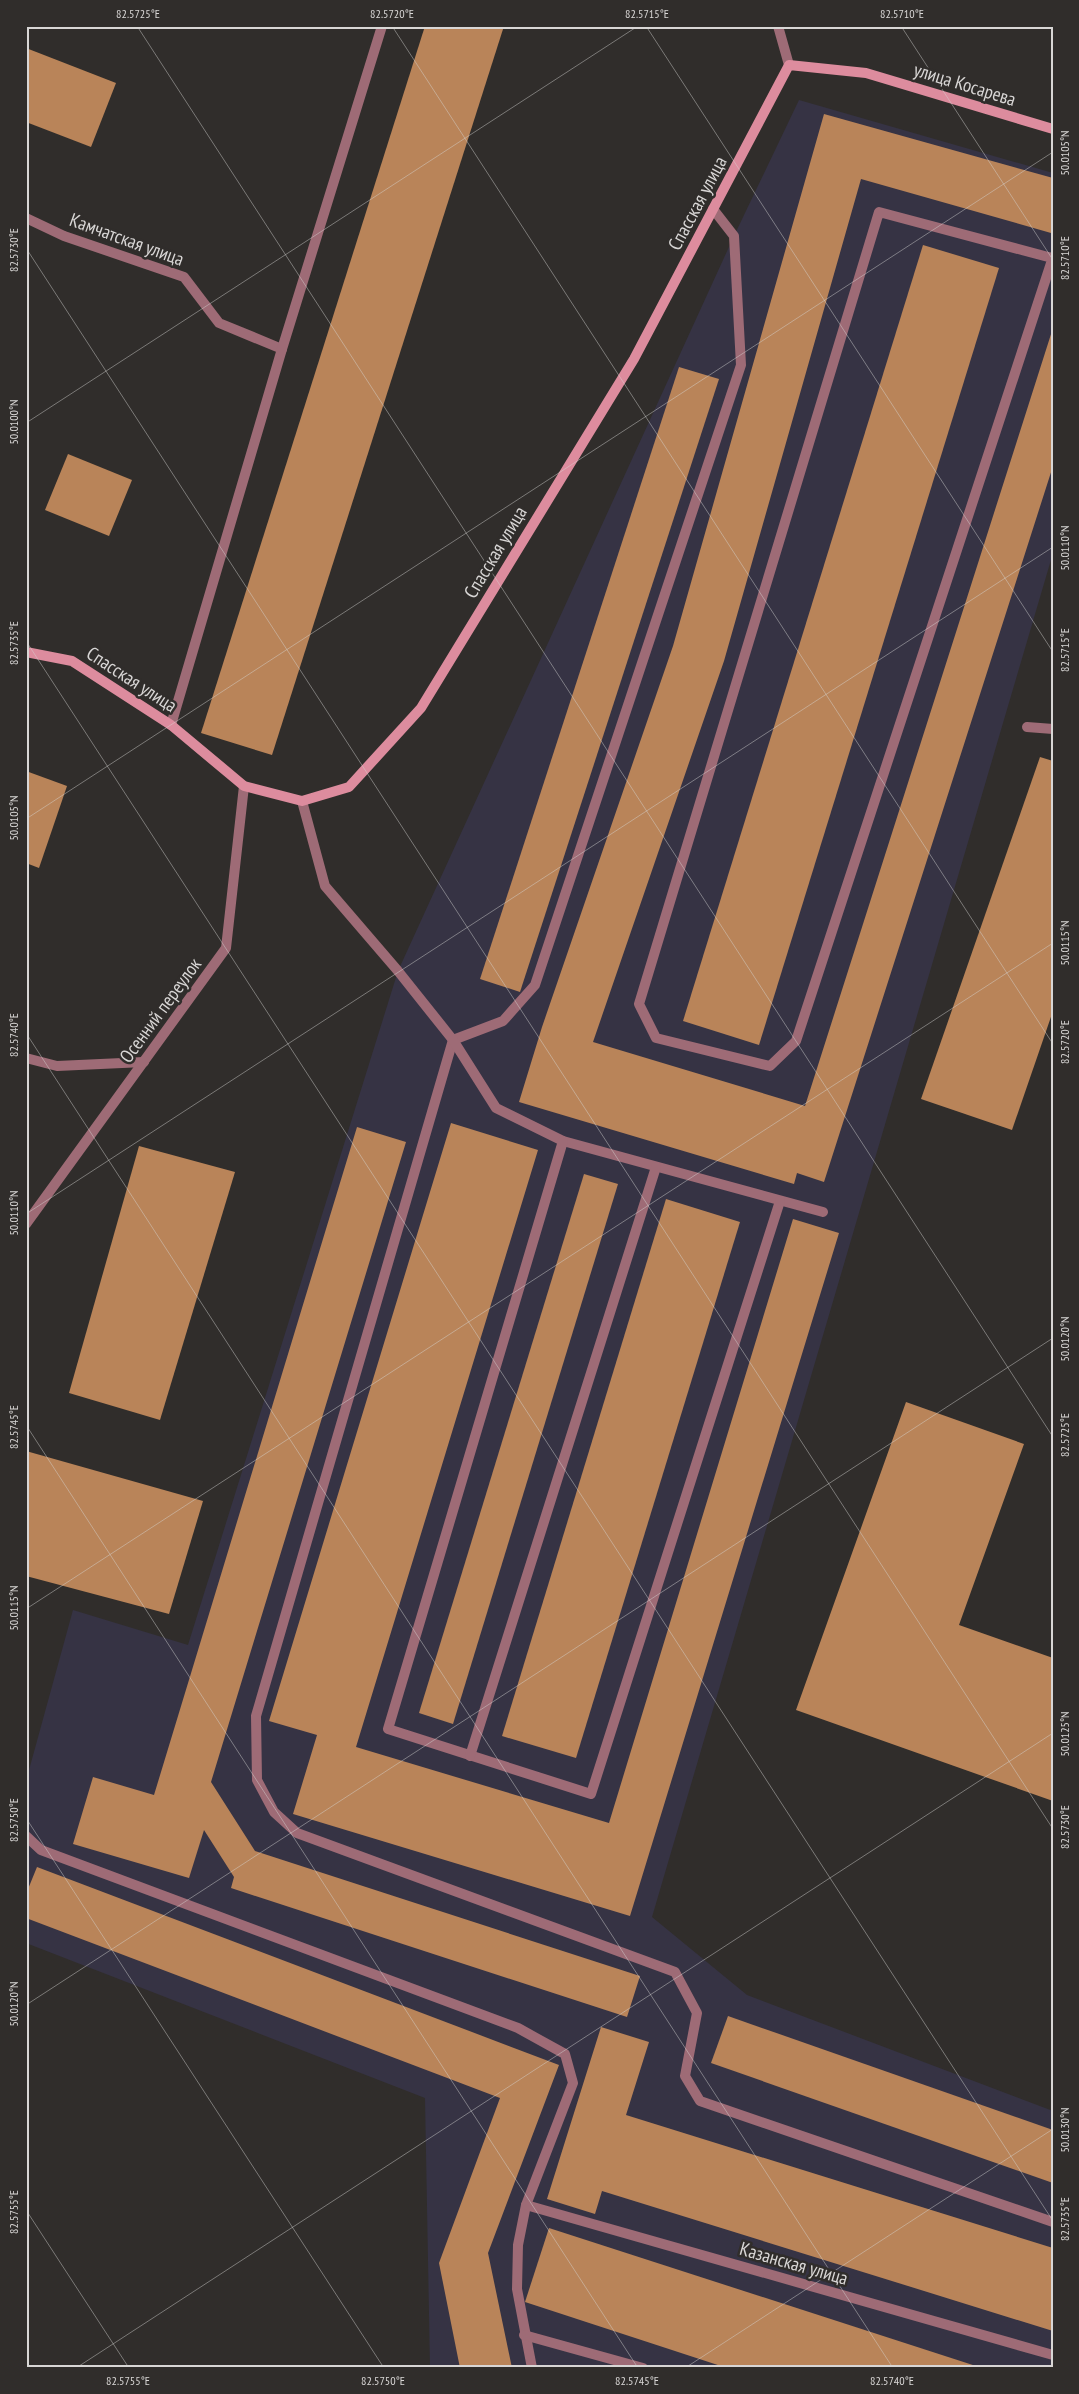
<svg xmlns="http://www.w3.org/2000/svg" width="1079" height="2394" font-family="'PT Sans Narrow',sans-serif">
<rect width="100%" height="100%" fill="#302d2b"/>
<!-- industrial -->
<path fill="#363344" d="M 799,100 L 1053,173 L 1053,553 L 652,1917 L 747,1995 L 1053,2111 L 1053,2368 L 430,2368 L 425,2098 L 26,1943 L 26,1781 L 73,1610 L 188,1645 L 398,971 L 734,236 Z"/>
<!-- building -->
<g fill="#b98459">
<path d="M 425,26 L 504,26 L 272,755 L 201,733 Z"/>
<path d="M 26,48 L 116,83 L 91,147 L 26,122 Z"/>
<path d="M 824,114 L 1053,178 L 1053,228 L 1051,233 L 861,179 L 724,661 L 593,1042 L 805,1106 L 1052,331 L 1053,466 L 824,1182 L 797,1173 L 794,1184 L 519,1102 L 542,1027 L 673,646 Z"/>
<path d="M 923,245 L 999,268 L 759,1045 L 683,1021 Z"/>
<path d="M 679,367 L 719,379 L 520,992 L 480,979 Z"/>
<path d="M 68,454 L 132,480 L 109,536 L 45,510 Z"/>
<path d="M 1040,757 L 1053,761 L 1053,1011 L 1012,1130 L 921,1099 Z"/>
<path d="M 26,771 L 67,786 L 39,868 L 26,863 Z"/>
<path d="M 451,1123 L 538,1150 L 356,1747 L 609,1823 L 793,1219 L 839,1233 L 630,1916 L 293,1814 L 317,1735 L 269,1721 Z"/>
<path d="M 357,1127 L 406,1142 L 211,1782 L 255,1851 L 640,1976 L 627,2017 L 231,1888 L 234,1877 L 204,1830 L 189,1878 L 73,1844 L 93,1777 L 154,1795 Z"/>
<path d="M 139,1146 L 235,1172 L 160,1420 L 69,1393 Z"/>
<path d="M 584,1174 L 618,1184 L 453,1724 L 419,1713 Z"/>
<path d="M 666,1199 L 740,1222 L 576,1758 L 502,1736 Z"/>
<path d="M 906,1402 L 1024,1444 L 959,1625 L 1053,1658 L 1053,1801 L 796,1710 Z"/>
<path d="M 26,1451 L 203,1501 L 169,1614 L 26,1576 Z"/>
<path d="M 37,1867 L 559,2065 L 488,2253 L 512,2368 L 460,2368 L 439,2263 L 500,2098 L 26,1918 L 26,1894 Z"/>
<path d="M 728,2016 L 1053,2130 L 1053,2183 L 711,2063 Z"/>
<path d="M 601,2027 L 649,2042 L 626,2115 L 1053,2248 L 1053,2331 L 602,2191 L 595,2214 L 547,2199 Z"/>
<path d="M 549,2228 L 979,2367 L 979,2368 L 727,2368 L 525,2302 Z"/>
</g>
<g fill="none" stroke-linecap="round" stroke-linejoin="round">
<!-- lane -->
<g stroke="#9e6b76" stroke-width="10">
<path d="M 713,209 L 734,236 L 741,365 L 535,985 L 503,1021 L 453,1040 L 256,1716 L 257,1780 L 274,1812 L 297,1833 L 675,1972 L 697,2013 L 685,2076 L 700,2101 L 1053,2222"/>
<path d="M 1052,258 L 879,212 L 639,1004 L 656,1038 L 770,1066 L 796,1041 L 1053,257"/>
<path d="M 1027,727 L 1053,729"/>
<path d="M 302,801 L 325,886 L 398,971 L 453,1040 L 496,1108 L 563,1141 L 823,1212"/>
<path d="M 563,1141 L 388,1729 L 591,1794 L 780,1201"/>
<path d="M 470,1756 L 656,1167"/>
<path d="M 26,1836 L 41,1850 L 518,2028 L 565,2054 L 573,2083 L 526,2205 L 518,2245 L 517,2289 L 532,2368"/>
<path d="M 526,2205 L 1053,2355"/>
<path d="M 524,2335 L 643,2368"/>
</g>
<!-- street -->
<g stroke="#9e6b76" stroke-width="10">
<path d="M 778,26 L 789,65"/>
<path d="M 26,218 L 64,236 L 184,277 L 219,323 L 282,349"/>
<path d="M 171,725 L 282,349 L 382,26"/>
<path d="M 26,1058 L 57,1066 L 144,1062"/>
<path d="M 26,1224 L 226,948 L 244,786"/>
</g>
<!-- secondary -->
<path stroke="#dd8c9e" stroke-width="10" d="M 26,652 L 72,661 L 171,725 L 244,786 L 302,801 L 349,787 L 421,708 L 634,359 L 789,65 L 866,73 L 1053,129"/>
</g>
<!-- ticks -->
<path fill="none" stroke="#d8d6d5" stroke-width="1" stroke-opacity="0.45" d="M 137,26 L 1053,1437M 392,26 L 1053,1044M 646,26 L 1053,652M 901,26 L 1053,260M 26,28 L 29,26M 26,248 L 1053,1829M 26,423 L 638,26M 26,641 L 1053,2221M 26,819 L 1053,152M 26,1033 L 893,2368M 26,1214 L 1053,547M 26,1425 L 638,2368M 26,1609 L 1053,943M 26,1818 L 384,2368M 26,2005 L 1053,1338M 26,2210 L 129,2368M 76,2368 L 1053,1733M 685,2368 L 1053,2129"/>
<g text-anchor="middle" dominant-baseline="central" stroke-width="5" stroke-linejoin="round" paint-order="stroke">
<!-- street labels -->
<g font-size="19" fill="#d8d6d5" stroke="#302d2b">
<text transform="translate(965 84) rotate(17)">улица Косарева</text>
<text transform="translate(697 203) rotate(-62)">Спасская улица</text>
<text transform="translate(127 239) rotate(20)">Камчатская улица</text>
<text transform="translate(495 552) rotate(-59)">Спасская улица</text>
<text transform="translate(132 679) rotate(33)">Спасская улица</text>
<text transform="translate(160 1010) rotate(-54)">Осенний переулок</text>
<text transform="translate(794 2263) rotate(16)">Казанская улица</text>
</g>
</g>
<!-- border -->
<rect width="1079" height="2394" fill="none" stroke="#302d2b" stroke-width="55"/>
<rect x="28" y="28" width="1024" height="2338" fill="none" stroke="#d8d6d5" stroke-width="2"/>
<g font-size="12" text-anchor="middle" fill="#d8d6d5">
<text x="138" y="18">82.5725°E</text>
<text x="392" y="18">82.5720°E</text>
<text x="647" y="18">82.5715°E</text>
<text x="902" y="18">82.5710°E</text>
<text transform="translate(1065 153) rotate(-90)" y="4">50.0105°N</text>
<text transform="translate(14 250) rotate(-90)" y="4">82.5730°E</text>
<text transform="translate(1065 258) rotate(-90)" y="4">82.5710°E</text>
<text transform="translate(14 422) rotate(-90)" y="4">50.0100°N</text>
<text transform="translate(1065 548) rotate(-90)" y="4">50.0110°N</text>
<text transform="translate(14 643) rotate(-90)" y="4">82.5735°E</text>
<text transform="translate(1065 650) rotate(-90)" y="4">82.5715°E</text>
<text transform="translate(14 818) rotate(-90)" y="4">50.0105°N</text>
<text transform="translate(1065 943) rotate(-90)" y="4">50.0115°N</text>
<text transform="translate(14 1035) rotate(-90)" y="4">82.5740°E</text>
<text transform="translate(1065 1042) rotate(-90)" y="4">82.5720°E</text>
<text transform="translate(14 1213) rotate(-90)" y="4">50.0110°N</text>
<text transform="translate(1065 1339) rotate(-90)" y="4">50.0120°N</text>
<text transform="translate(14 1427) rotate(-90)" y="4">82.5745°E</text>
<text transform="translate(1065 1435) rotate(-90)" y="4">82.5725°E</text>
<text transform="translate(14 1608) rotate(-90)" y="4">50.0115°N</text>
<text transform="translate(1065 1734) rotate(-90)" y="4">50.0125°N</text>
<text transform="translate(14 1820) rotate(-90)" y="4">82.5750°E</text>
<text transform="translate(1065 1827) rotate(-90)" y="4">82.5730°E</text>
<text transform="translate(14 2004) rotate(-90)" y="4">50.0120°N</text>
<text transform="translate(1065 2130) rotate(-90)" y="4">50.0130°N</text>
<text transform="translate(14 2212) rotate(-90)" y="4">82.5755°E</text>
<text transform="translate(1065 2219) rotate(-90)" y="4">82.5735°E</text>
<text x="128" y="2385">82.5755°E</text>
<text x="383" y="2385">82.5750°E</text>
<text x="637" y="2385">82.5745°E</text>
<text x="892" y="2385">82.5740°E</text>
</g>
</svg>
